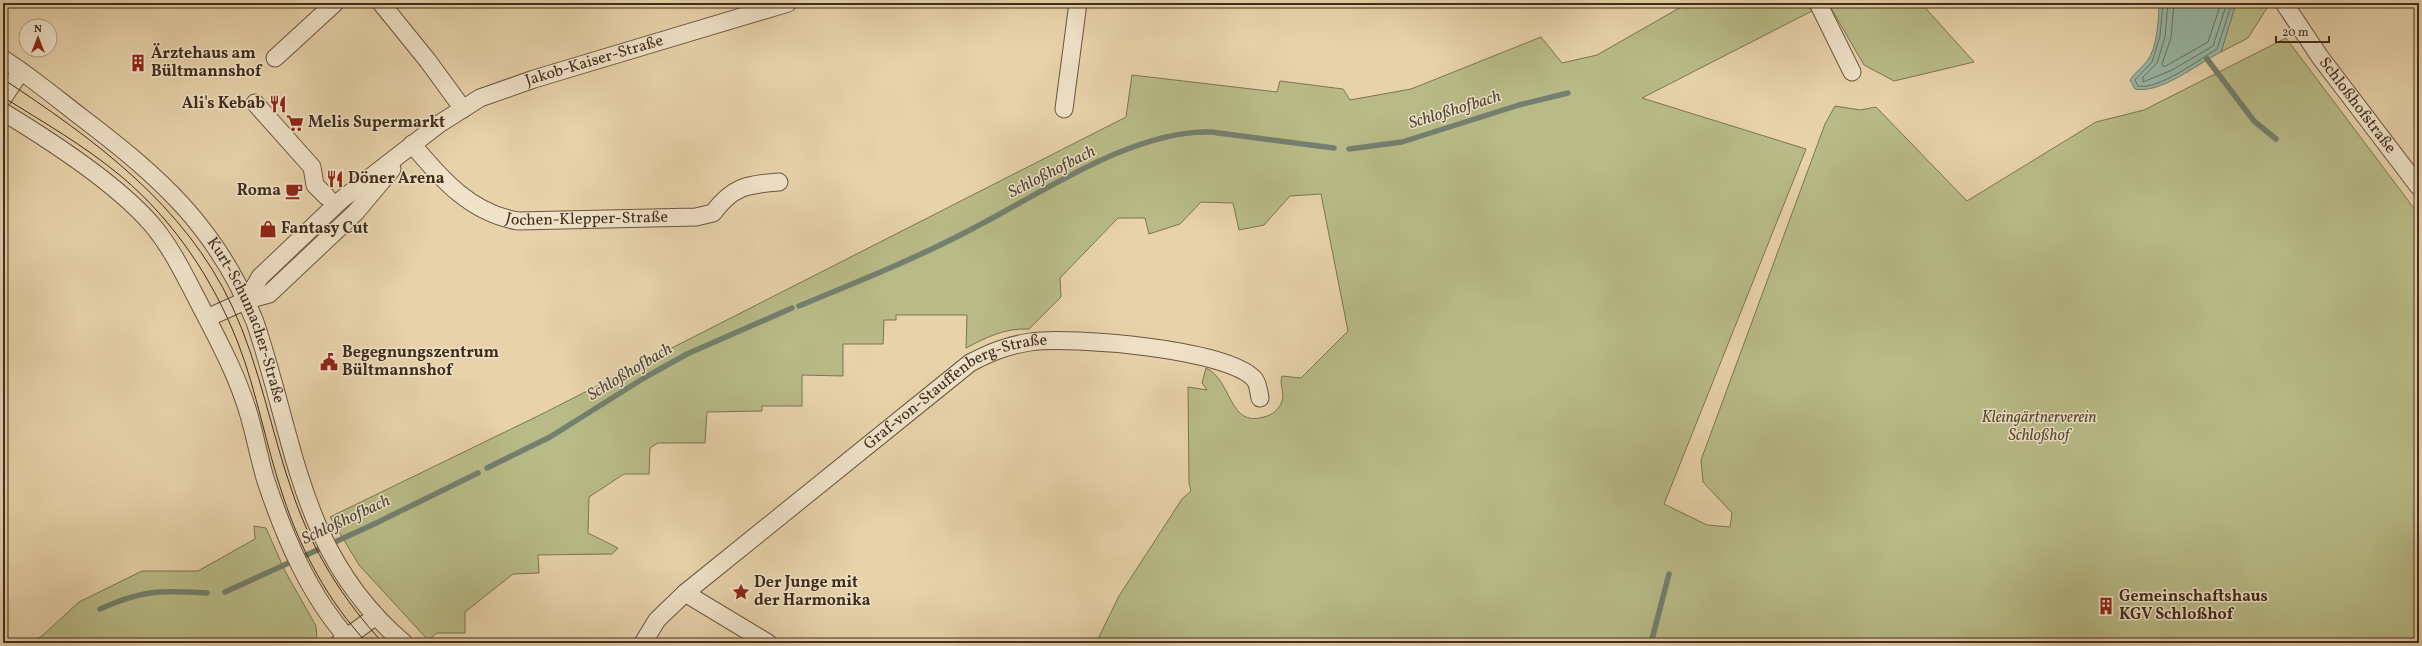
<svg xmlns="http://www.w3.org/2000/svg" width="2422" height="646" font-family="Vollkorn,serif">
<rect width="100%" height="100%" fill="#e7d2aa"/>
<filter id="stains"><feTurbulence type="fractalNoise" baseFrequency=".005" numOctaves="4"/><feColorMatrix values="0 0 0 0 .2 0 0 0 0 .09 0 0 0 0 .02 0 0 0 .5 -.17"/></filter>
<radialGradient id="worn" r=".72"><stop offset=".6" stop-color="#630" stop-opacity="0"/><stop offset="1" stop-color="#630" stop-opacity=".3"/></radialGradient>
<!-- green -->
<g fill="#b8bb87" stroke="#7c7452">
<path d="M 1688,3 L 1810,3 L 1814,10 L 1642,98 L 1806,149 L 1664,504 L 1707,525 L 1730,527 L 1732,513 L 1703,482 L 1701,460 L 1825,124 L 1835,106 L 1860,110 L 1876,107 L 1967,201 L 2096,122 L 2144,110 L 2286,38 L 2419,215 L 2419,643 L 1096,643 L 1119,596 L 1182,499 L 1191,491 L 1189,483 L 1188,387 L 1207,390 L 1202,383 L 1206,368 C 1233,381 1228,428 1264,417 C 1272,415 1280,409 1282,401 C 1285,392 1279,385 1282,376 L 1301,378 L 1348,331 L 1321,194 L 1290,196 L 1264,225 L 1239,230 L 1233,203 L 1201,202 L 1180,224 L 1149,234 L 1145,218 L 1118,218 L 1060,278 L 1061,297 L 1029,329 C 1005,328 987,337 966,348 L 967,315 L 896,315 L 896,320 L 884,320 L 883,344 L 843,344 L 843,376 L 802,375 L 802,406 L 762,406 L 762,411 L 707,412 L 705,443 L 658,443 L 650,448 L 649,474 L 624,474 L 589,497 L 588,533 L 618,548 L 612,554 L 538,555 L 539,573 L 513,574 L 465,612 L 465,633 L 437,633 L 428,640 L 359,565 L 330,517 L 540,415 L 1126,117 L 1132,75 L 1277,92 L 1280,81 L 1343,89 L 1350,100 L 1411,89 L 1541,37 L 1562,63 L 1597,55 Z"/>
<path d="M 1828,3 L 1921,3 L 1974,62 L 1894,81 L 1864,65 Z"/>
<path d="M 2236,3 L 2263,3 L 2267,8 L 2248,38 L 2221,52 Z"/>
<path d="M 331,219 L 335,223 L 271,285 L 268,280 Z"/>
<path d="M 254,526 L 266,528 L 285,571 L 316,626 L 317,641 L 314,643 L 30,643 L 42,636 L 79,602 L 142,571 L 198,571 L 255,539 Z"/>
</g>
<!-- water -->
<path fill="#97b8a6" stroke="#74806f" d="M 2159,3 L 2236,3 L 2221,52 C 2197,64 2161,94 2135,89 L 2130,80 C 2135,72 2142,68 2147,61 C 2157,49 2159,18 2159,3 Z"/>
<g fill="none" stroke-linecap="round" stroke-linejoin="round">
<!-- shore -->
<g stroke="#6c7262" stroke-width="1">
<path d="M 2163,3 L 2160,36 L 2152,62 L 2135,80 L 2138,86 C 2159,90 2198,60 2217,49 L 2232,3"/>
<path d="M 2168,3 L 2165,37 L 2157,63 L 2143,77 L 2143,82 L 2172,70 L 2213,46 L 2227,3"/>
<path d="M 2174,3 L 2171,38 L 2162,64 L 2164,67 L 2208,42 L 2221,3"/>
</g>
<!-- stream -->
<g stroke="#74806f" stroke-width="5.5">
<path d="M 2207,59 L 2254,121 L 2276,139"/>
<path d="M 1349,149 L 1402,142 L 1519,105 L 1568,93"/>
<path d="M 799,306 C 856,282 915,259 970,230 C 1039,195 1133,129 1211,132 L 1334,148"/>
<path d="M 487,468 L 550,437 L 644,378 L 687,354 L 792,308"/>
<path d="M 225,592 L 370,526 L 478,473"/>
<path d="M 100,609 C 142,590 161,590 207,593"/>
<path d="M 1651,643 L 1669,574"/>
</g>
<!-- street casing -->
<g stroke="#6a5640" stroke-width="19">
<g id="street">
<path d="M 381,3 L 428,61 L 463,109"/>
<path d="M 1818,3 L 1852,72"/>
<path id="s1" d="M 2284,3 L 2320,57 L 2419,187"/>
<path d="M 275,58 L 335,3"/>
<path id="s2" d="M 3,59 C 30,76 55,97 81,117 C 160,177 217,227 255,322 C 296,442 299,554 404,643"/>
<path d="M 3,98 L 21,71"/>
<path d="M 255,103 L 312,167 L 315,185 L 327,197"/>
<path d="M 1064,109 L 1078,3"/>
<path d="M 3,112 C 51,141 118,184 154,227 C 172,249 185,276 198,301 C 217,338 237,374 249,415 C 255,436 259,457 265,478 C 284,536 310,598 352,643"/>
<path id="s3" d="M 412,144 C 442,180 471,213 518,221 L 696,217 L 713,213 C 732,187 747,184 779,182"/>
<path id="s4" d="M 247,300 L 260,277 L 341,200 L 439,124 L 480,98 L 534,79 L 788,3"/>
<path d="M 207,318 L 247,300 L 269,294 L 356,212 L 392,169"/>
<path d="M 685,593 L 768,643"/>
<path d="M 339,643 L 376,616"/>
<path id="s5" d="M 643,643 L 657,620 L 685,593 L 970,363 C 991,352 1006,346 1030,342 C 1070,336 1231,349 1255,380 C 1258,384 1259,393 1260,398"/>
</g>
</g>
<!-- street -->
<use href="#street" stroke="#efe2c8" stroke-width="17"/>
<!-- tram -->
<g stroke="#402d1d" stroke-width="1">
<path d="M 3,79 C 94,139 185,205 232,306 C 260,366 271,432 293,494 C 312,550 343,600 383,643"/>
<path d="M 3,97 C 43,122 85,146 122,177 C 174,221 213,279 238,343 C 257,392 266,446 283,496 C 301,551 328,601 367,643"/>
</g>
</g>
<!-- icons -->
<defs>
<g id="building-bare" transform="scale(1.38)"><path d="M-4-6H4V6H1V3H-1V6H-4ZM-2.5-4.3h1.7v1.8h-1.7ZM.8-4.3h1.7v1.8H.8ZM-2.5-1h1.7V.8h-1.7ZM.8-1h1.7V.8H.8Z" fill="#8f2418" stroke="#efe2c8" stroke-width="2.5" paint-order="stroke"/></g>
<g id="restaurant-bare" transform="scale(1.38)"><path d="M-5-6h1v4h1v-4h1v4h1v-4h1v5L-1.5 .5V6h-2V.5L-5-1ZM5-6V6H3V1.5H1.5Q1.5-4 5-6Z" fill="#8f2418" stroke="#efe2c8" stroke-width="2.5" paint-order="stroke"/></g>
<g id="supermarket-bare" transform="scale(1.38)"><path d="M-6-5.5h2.5l.6 2H6L4.5 2H-2.5L-4.4-4H-6ZM-1.5 3.2a1.3 1.3 0 1 0 .1 0ZM3 3.2a1.3 1.3 0 1 0 .1 0Z" fill="#8f2418" stroke="#efe2c8" stroke-width="2.5" paint-order="stroke"/></g>
<g id="cafe-bare" transform="scale(1.38)"><path d="M-5.5-4.5H6V0H3Q3 3.5 0 3.5H-2.5Q-5.5 3.5-5.5 0ZM3-3.2v2h1.7v-2ZM-6 4.5H4V6H-6Z" fill="#8f2418" stroke="#efe2c8" stroke-width="2.5" paint-order="stroke"/></g>
<g id="shop-bare" transform="scale(1.38)"><path d="M-5-2.5h2.3a2.7 3.5 0 0 1 5.4 0H5L5.5 6h-11ZM-1.5-2.5h3a1.5 2.3 0 0 0-3 0Z" fill="#8f2418" stroke="#efe2c8" stroke-width="2.5" paint-order="stroke"/></g>
<g id="civic-bare" transform="scale(1.38)"><path d="M-.6-6.5H3V-4.5H.6V-3L4-1V1h2V6H-6V1h2V-1L-.6-3ZM-1.2 2.5V6h2.4V2.5Z" fill="#8f2418" stroke="#efe2c8" stroke-width="2.5" paint-order="stroke"/></g>
<g id="sight-bare" transform="scale(1.38)"><path d="M0-6L1.8-2.2L6-1.7L2.9 1.2L3.7 5.4L0 3.3L-3.7 5.4L-2.9 1.2L-6-1.7L-1.8-2.2Z" fill="#8f2418" stroke="#efe2c8" stroke-width="2.5" paint-order="stroke"/></g>
</defs>
<g fill-rule="evenodd">
<use href="#building-bare" x="138" y="63"/>
<use href="#restaurant-bare" x="278" y="104"/>
<use href="#supermarket-bare" x="295" y="123"/>
<use href="#restaurant-bare" x="335" y="179"/>
<use href="#cafe-bare" x="294" y="191"/>
<use href="#shop-bare" x="268" y="229"/>
<use href="#civic-bare" x="329" y="362"/>
<use href="#sight-bare" x="741" y="592"/>
<use href="#building-bare" x="2106" y="606"/>
</g>
<g text-anchor="middle" dominant-baseline="central" stroke-width="3" stroke-linejoin="round" paint-order="stroke">
<!-- poi labels -->
<g font-size="16" font-weight="bold" fill="#402d1d" stroke="#efe2c8" text-anchor="start">
<text x="151" y="54">Ärztehaus am<tspan x="151" dy="18">Bültmannshof</tspan></text>
<text x="265" y="104" text-anchor="end">Ali's Kebab</text>
<text x="308" y="123">Melis Supermarkt</text>
<text x="348" y="179">Döner Arena</text>
<text x="281" y="191" text-anchor="end">Roma</text>
<text x="281" y="229">Fantasy Cut</text>
<text x="342" y="353">Begegnungszentrum<tspan x="342" dy="18">Bültmannshof</tspan></text>
<text x="754" y="583">Der Junge mit<tspan x="754" dy="18">der Harmonika</tspan></text>
<text x="2119" y="597">Gemeinschaftshaus<tspan x="2119" dy="18">KGV Schloßhof</tspan></text>
</g>
<!-- street labels -->
<g font-size="16" fill="#402d1d" stroke="#efe2c8">
<text stroke="none"><textPath href="#s4" startOffset="431">Jakob-Kaiser-Straße</textPath></text>
<text stroke="none"><textPath href="#s1" startOffset="126">Schloßhofstraße</textPath></text>
<text stroke="none"><textPath href="#s3" startOffset="203">Jochen-Klepper-Straße</textPath></text>
<text stroke="none"><textPath href="#s2" startOffset="365">Kurt-Schumacher-Straße</textPath></text>
<text stroke="none"><textPath href="#s5" startOffset="406">Graf-von-Stauffenberg-Straße</textPath></text>
</g>
<!-- park labels -->
<g font-size="16" font-style="italic" fill="#584932" stroke="#efe2c8">
<text x="2039" y="418">Kleingärtnerverein<tspan x="2039" dy="18">Schloßhof</tspan></text>
</g>
<!-- water labels -->
<g font-size="17" font-style="italic" fill="#514938" stroke="#efe2c8">
<text transform="translate(1455 110) rotate(-17)">Schloßhofbach</text>
<text transform="translate(1052 172) rotate(-27)">Schloßhofbach</text>
<text transform="translate(630 372) rotate(-31)">Schloßhofbach</text>
<text transform="translate(346 520) rotate(-25)">Schloßhofbach</text>
</g>
</g>
<!-- margin -->
<rect width="2422" height="646" fill="none" stroke="#e7d2aa" stroke-width="16"/>
<rect x="4" y="4" width="2414" height="638" fill="none" stroke="#402d1d" stroke-width="2"/>
<rect x="8" y="8" width="2406" height="630" fill="none" stroke="#402d1d"/>
<!-- north arrow -->
<g transform="translate(38 38)"><circle r="19" fill="#efe2c8" stroke="#a99a84"/>
<path d="M0-3L7 15L0 10L-7 15Z" fill="#8f2418"/>
<text y="-6" font-size="11" font-weight="bold" text-anchor="middle" fill="#402d1d">N</text>
</g>
<!-- scale -->
<path d="M2276 36v6h53v-6" fill="none" stroke="#402d1d" stroke-width="2"/>
<text x="2282" y="36" font-size="12" fill="#402d1d" stroke="#efe2c8" stroke-width="3" paint-order="stroke">20 m</text>
<rect width="100%" height="100%" filter="url(#stains)"/>
<rect width="100%" height="100%" fill="url(#worn)"/>
</svg>
